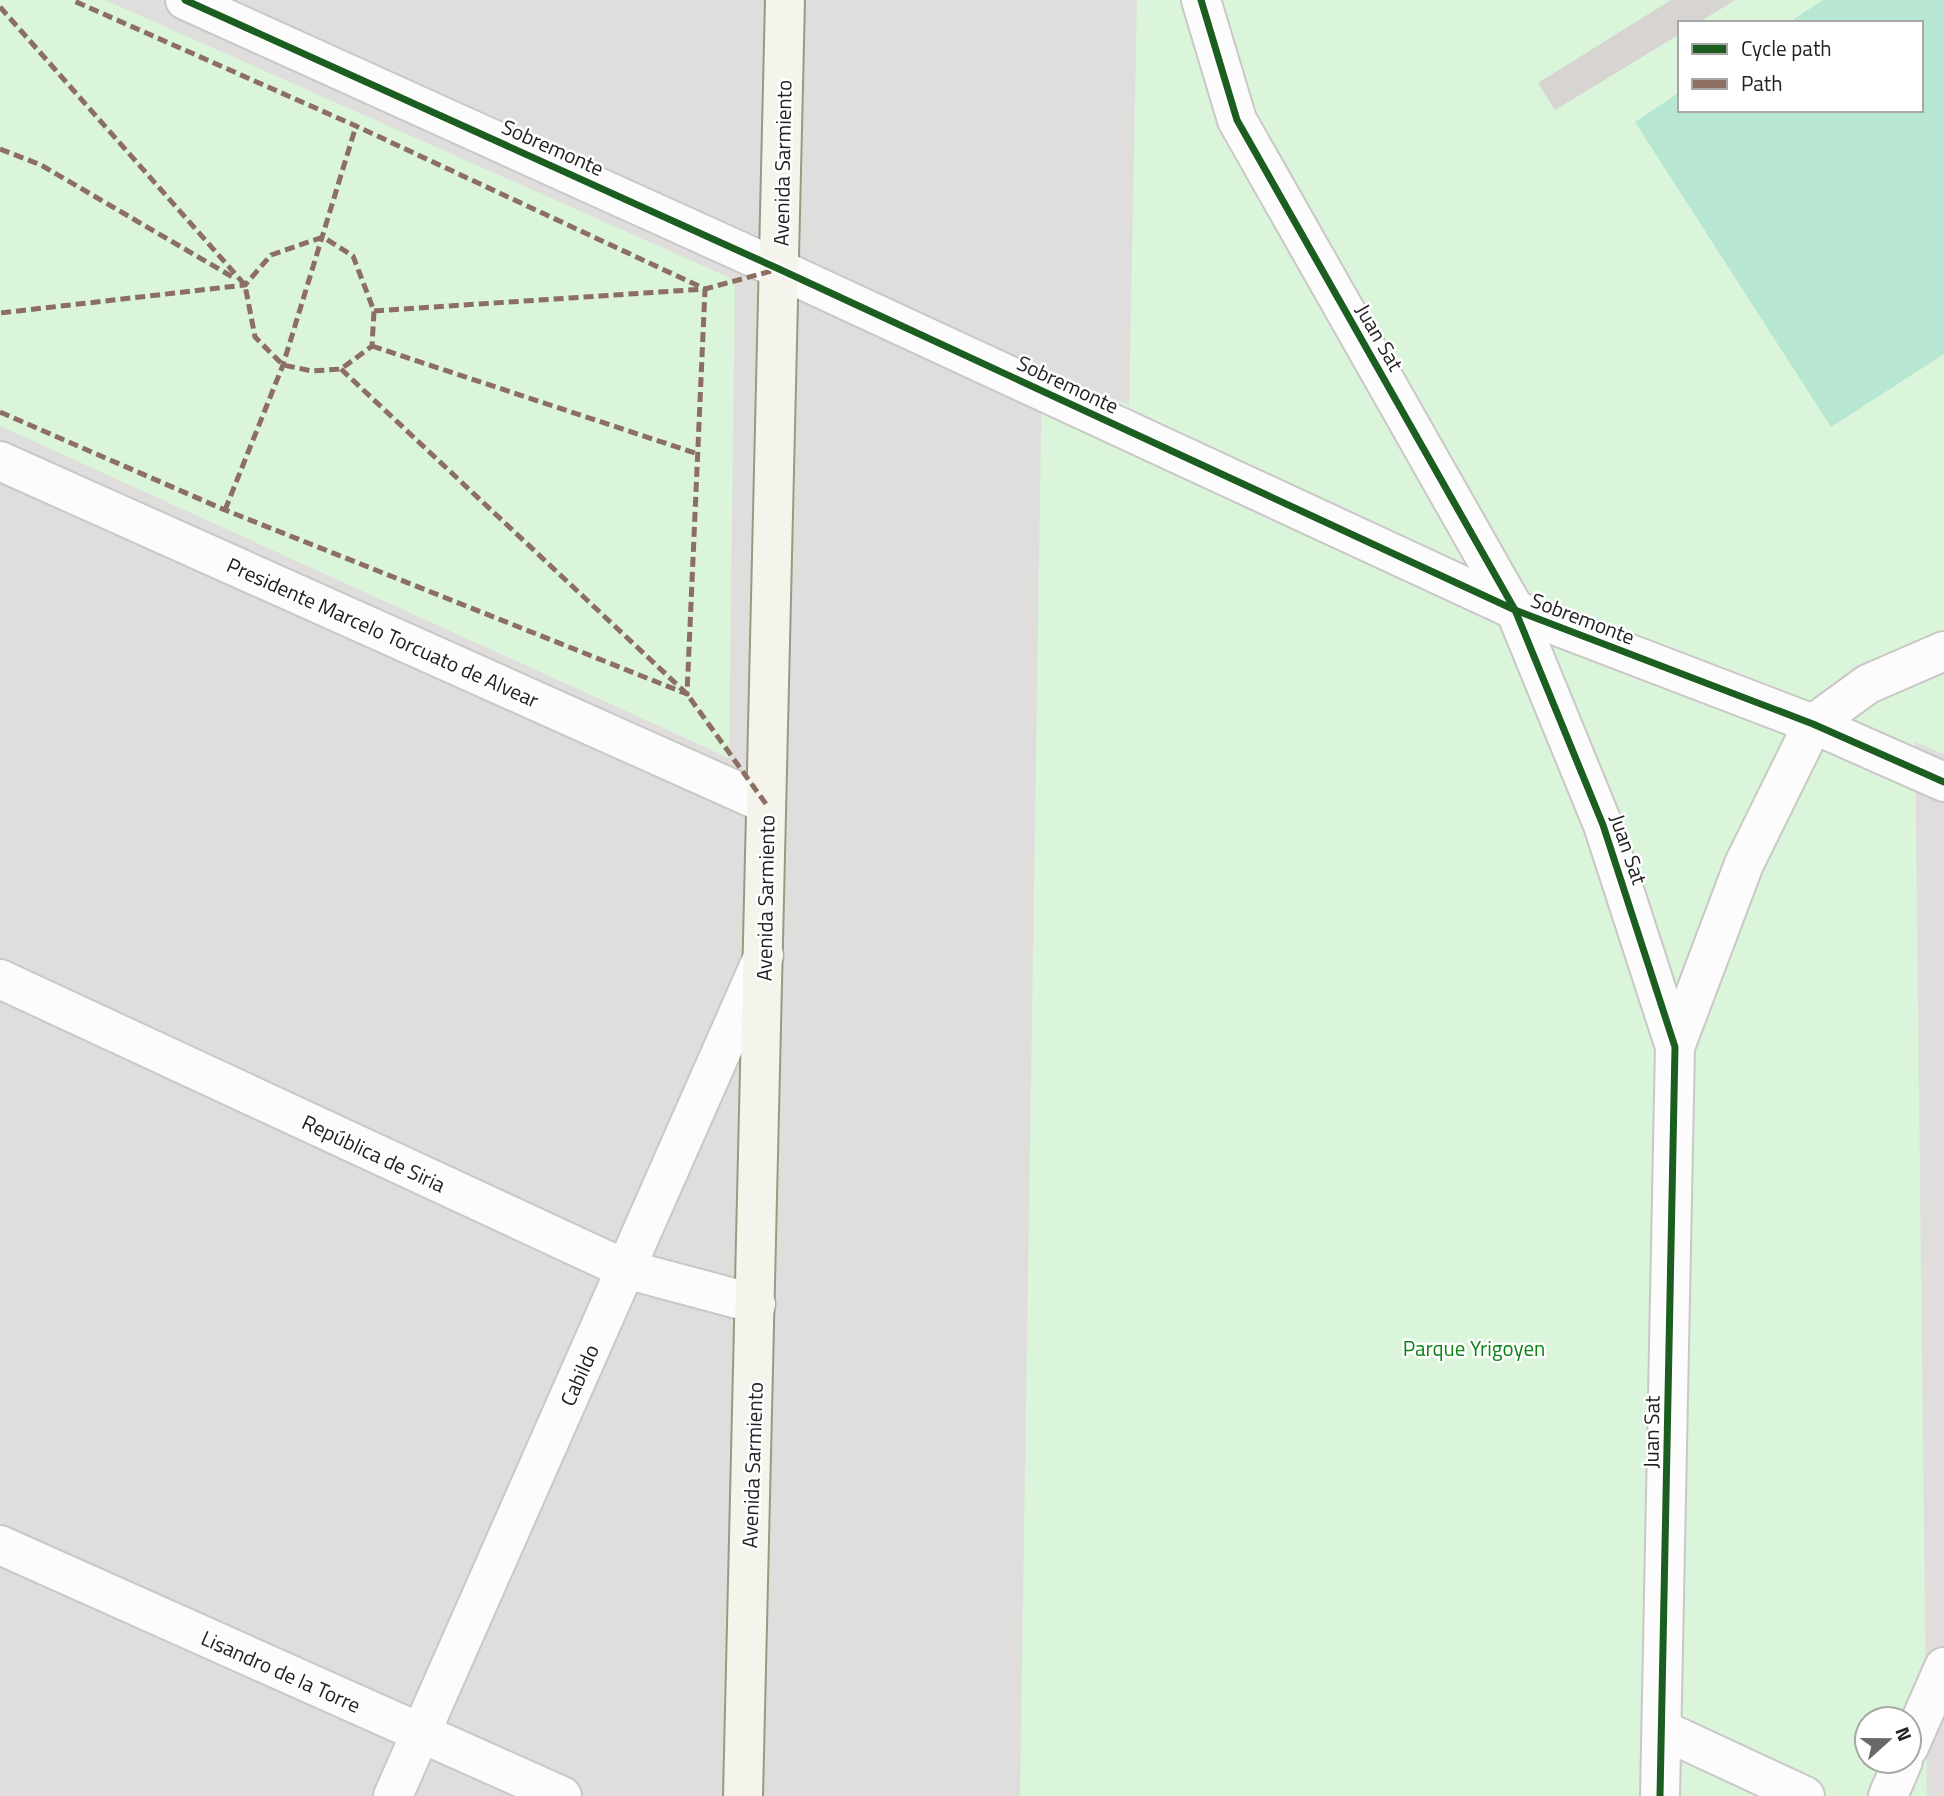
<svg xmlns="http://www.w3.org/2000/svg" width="1944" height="1796" font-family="'Titillium Web',sans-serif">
<rect width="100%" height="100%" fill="#f0eeeb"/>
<!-- residential -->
<path fill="#dfdedc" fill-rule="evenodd" d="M 0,0 L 1944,0 L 1944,1796 L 0,1796 ZM 1680,23 L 1921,23 L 1921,110 L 1680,110 ZM 1867,1719 L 1909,1719 L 1909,1761 L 1867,1761 Z"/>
<!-- park -->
<g fill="#daf5da" fill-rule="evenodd">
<path d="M 0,0 L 105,0 L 735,280 L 729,758 L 0,426 Z"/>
<path d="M 1137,0 L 1944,0 L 1944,754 L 1915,742 L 1927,1796 L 1020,1796 L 1042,370 L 1129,405 ZM 1680,23 L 1921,23 L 1921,110 L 1680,110 ZM 1867,1719 L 1909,1719 L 1909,1761 L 1867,1761 Z"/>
</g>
<!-- pitch -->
<path fill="#b7e6d2" d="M 1823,0 L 1944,0 L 1944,354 L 1831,427 L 1635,122 L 1680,92 L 1680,110 L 1921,110 L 1921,23 L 1788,23 Z"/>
<!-- building -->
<path fill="#d7d4d2" d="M 1671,0 L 1735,0 L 1698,23 L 1680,23 L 1680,34 L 1555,110 L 1538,83 Z"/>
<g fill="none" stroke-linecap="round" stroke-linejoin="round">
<!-- minor casing -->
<g stroke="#c9c8c7" stroke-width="42">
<g id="minor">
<path d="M 1201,0 L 1237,120 L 1515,610 L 1603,825 L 1675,1047 L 1660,1796"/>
<path d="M 0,461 L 766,804"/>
<path d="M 0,979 L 625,1269"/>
<path d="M 1675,1047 L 1744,864 L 1813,724 L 1868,684 L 1944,651"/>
<path d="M 0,1545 L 562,1796"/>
<path d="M 1663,1730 L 1805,1796"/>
<path d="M 1909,1747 L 1944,1667"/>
<path d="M 1888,1796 L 1903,1761"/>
</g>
</g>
<!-- tertiary casing -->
<g stroke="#c9c8c7" stroke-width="42">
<g id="tertiary">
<path d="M 185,0 L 779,269 L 1515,610 L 1813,724 L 1944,782"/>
<path d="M 625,1269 L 756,1304"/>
<path d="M 393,1796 L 764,955"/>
</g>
</g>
<!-- secondary casing -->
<g stroke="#999a82" stroke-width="42">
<path id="secondary" d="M 743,1796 L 785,0"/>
</g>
<!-- minor -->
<use href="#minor" stroke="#fdfcfc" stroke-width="38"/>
<!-- tertiary -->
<use href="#tertiary" stroke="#fdfcfc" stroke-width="38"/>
<!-- secondary -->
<use href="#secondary" stroke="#f4f4ed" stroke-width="38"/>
<!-- quiet -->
<g stroke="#8d6e63" stroke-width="5" stroke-dasharray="10 5" stroke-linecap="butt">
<path d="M 0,7 L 245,285 L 255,337 L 283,365 L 312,371 L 341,369 L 372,346 L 374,311 L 353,256 L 323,237 L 271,255 L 245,285 L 0,313"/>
<path d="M 0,149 L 41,165 L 236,279"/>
<path d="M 374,311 L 705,289 L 779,269"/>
<path d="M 372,346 L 698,454"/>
<path d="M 341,369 L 687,694 L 766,804"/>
<path d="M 0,412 L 225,510 L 687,694 L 705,289 L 356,126 L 72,0"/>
<path d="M 225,510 L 283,365 L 356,126"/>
</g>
<!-- cycleway casing -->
<g stroke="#fff" stroke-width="11">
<g id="cycleway">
<path d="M 185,0 L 779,269 L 1515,610 L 1813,724 L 1944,782"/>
<path d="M 1201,0 L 1237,120 L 1515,610 L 1603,825 L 1675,1047 L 1660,1796"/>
</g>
</g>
<!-- cycleway -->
<use href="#cycleway" stroke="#1b5e20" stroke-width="7"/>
</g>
<g text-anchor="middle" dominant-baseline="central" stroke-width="5" stroke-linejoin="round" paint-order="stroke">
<!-- street labels -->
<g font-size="21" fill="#222" stroke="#fff">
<text transform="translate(553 147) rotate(24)">Sobremonte</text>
<text transform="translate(782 163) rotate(-89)">Avenida Sarmiento</text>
<text transform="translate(1380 337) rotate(60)">Juan Sat</text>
<text transform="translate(1068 384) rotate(25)">Sobremonte</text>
<text transform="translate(1583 618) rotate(21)">Sobremonte</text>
<text transform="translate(383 632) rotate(24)">Presidente Marcelo Torcuato de Alvear</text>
<text transform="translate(1629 849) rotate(71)">Juan Sat</text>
<text transform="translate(765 898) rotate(-89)">Avenida Sarmiento</text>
<text transform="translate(374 1153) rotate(25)">República de Siria</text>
<text transform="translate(579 1375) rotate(-66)">Cabildo</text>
<text transform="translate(1651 1432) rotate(-89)">Juan Sat</text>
<text transform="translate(752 1465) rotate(-88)">Avenida Sarmiento</text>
<text transform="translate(281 1671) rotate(24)">Lisandro de la Torre</text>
</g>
<!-- park labels -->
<g font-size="21" fill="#0c8416" stroke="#fff">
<text x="1474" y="1348">Parque Yrigoyen</text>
</g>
</g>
<!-- legend -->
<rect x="1678" y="21" width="245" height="91" fill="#ffffff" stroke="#a7a7a7" stroke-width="2"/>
<rect x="1692" y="44" width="35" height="10" fill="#1b5e20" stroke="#a7a7a7" stroke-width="2"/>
<text x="1741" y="56" font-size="21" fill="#222222">Cycle path</text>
<rect x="1692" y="79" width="35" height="10" fill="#8d6e63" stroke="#a7a7a7" stroke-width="2"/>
<text x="1741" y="91" font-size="21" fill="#222222">Path</text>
<!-- north arrow -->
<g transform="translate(1888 1740) rotate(69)"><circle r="33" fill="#ffffff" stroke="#a7a7a7" stroke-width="2"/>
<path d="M0-5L12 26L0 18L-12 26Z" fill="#6a6968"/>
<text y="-10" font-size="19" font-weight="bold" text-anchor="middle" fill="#222222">N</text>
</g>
</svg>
